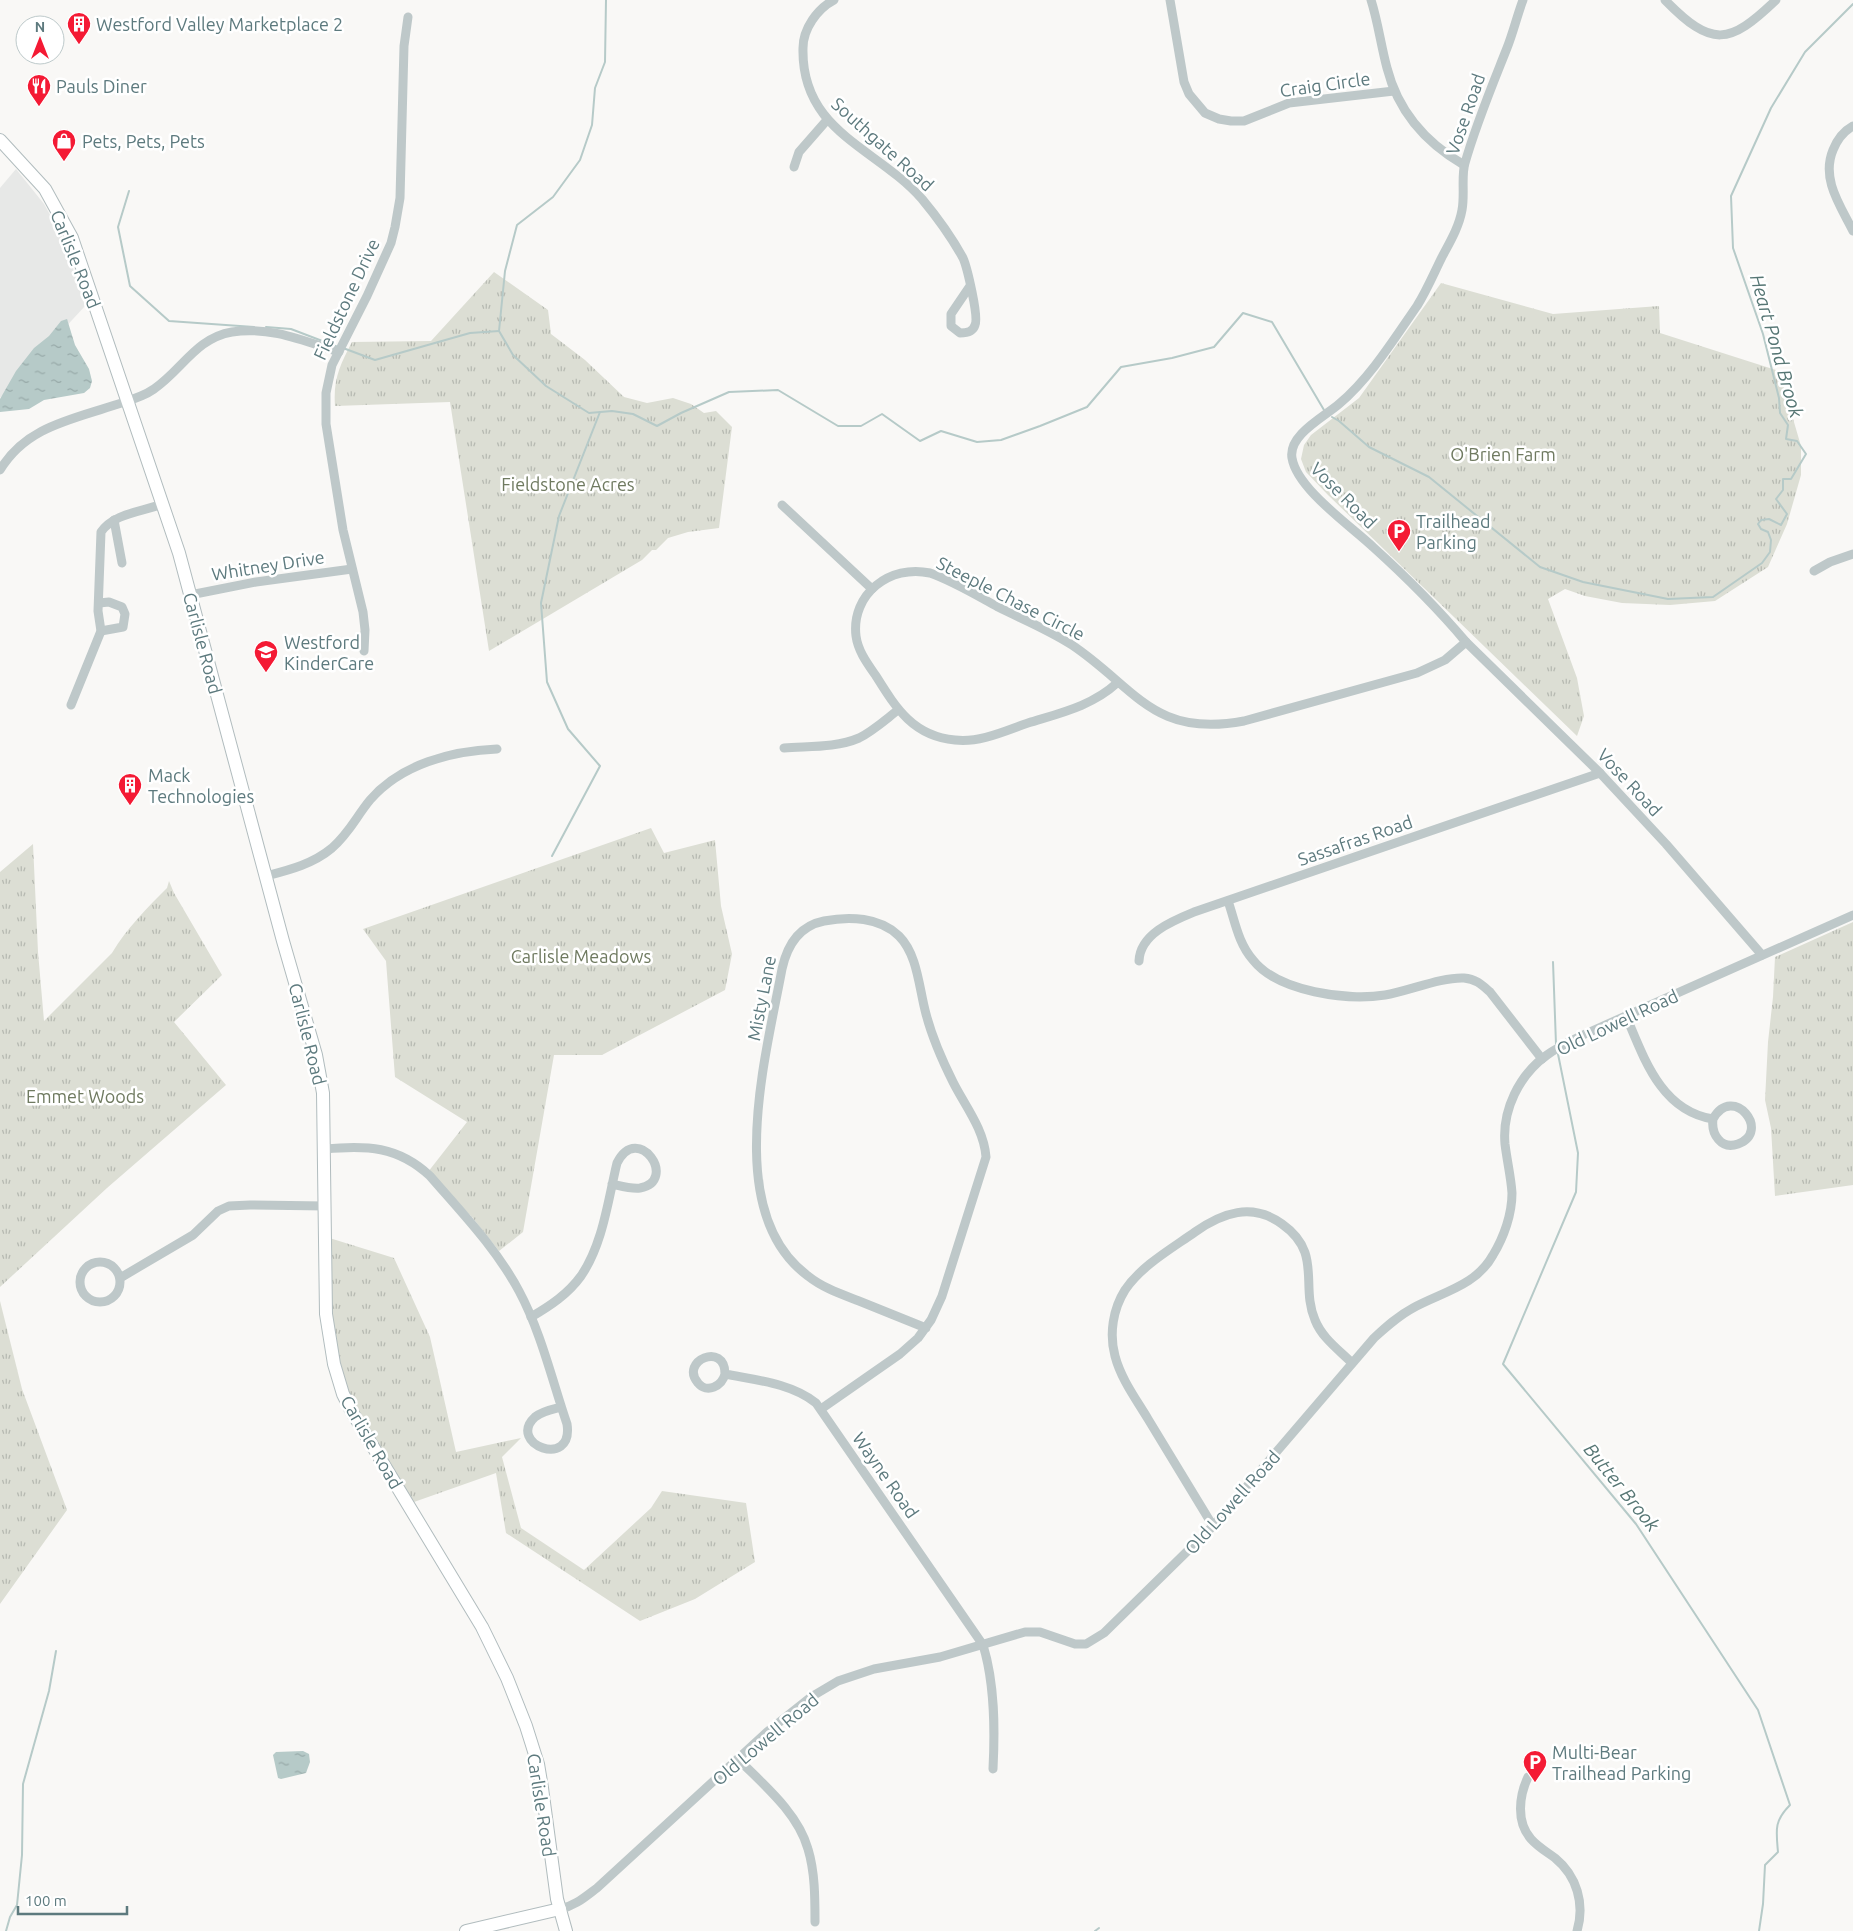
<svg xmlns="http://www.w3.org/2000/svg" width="1853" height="1931" font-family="Ubuntu,sans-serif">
<defs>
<pattern id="park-tufts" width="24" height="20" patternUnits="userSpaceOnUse" patternTransform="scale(1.25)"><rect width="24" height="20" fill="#dcded4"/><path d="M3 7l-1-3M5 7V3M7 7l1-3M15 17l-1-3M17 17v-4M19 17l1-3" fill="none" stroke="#b6b9b1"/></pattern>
<pattern id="water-ripples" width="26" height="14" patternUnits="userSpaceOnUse" patternTransform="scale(1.25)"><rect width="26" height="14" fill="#b6cac8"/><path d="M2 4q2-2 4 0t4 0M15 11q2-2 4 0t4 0" fill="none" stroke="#97a9a8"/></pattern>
</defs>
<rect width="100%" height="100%" fill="#f9f8f6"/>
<!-- built -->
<path fill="#e7e8e7" d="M 16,169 L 44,204 L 63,238 L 85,306 L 0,398 L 0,188 Z"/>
<!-- park -->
<g fill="url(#park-tufts)">
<path d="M 494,272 L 548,310 L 551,334 L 585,360 L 624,397 L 647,403 L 673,398 L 691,404 L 704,413 L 716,411 L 732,427 L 719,528 L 688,532 L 668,538 L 656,550 L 652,550 L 642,560 L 489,651 L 450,402 L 335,406 C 333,379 340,365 352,342 L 431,341 Z"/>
<path d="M 1441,283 L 1553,314 L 1659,306 L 1660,333 L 1779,371 L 1801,446 L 1801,475 L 1787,524 L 1768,567 L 1715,601 L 1670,605 L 1622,603 L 1585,596 L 1565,589 L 1548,599 L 1577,678 L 1584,716 L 1577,736 L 1328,495 L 1306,472 L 1301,459 L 1304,445 L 1311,435 L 1359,398 Z"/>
<path d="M 651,828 L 664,853 L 715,840 L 721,906 L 732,954 L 725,990 L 602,1055 L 554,1055 L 523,1232 L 499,1251 L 472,1217 L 428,1172 L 467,1122 L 395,1077 L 386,961 L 363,929 Z"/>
<path d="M 33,844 L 38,952 L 44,1021 L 112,953 C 127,928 147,908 167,888 L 169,881 L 174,893 L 222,975 L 174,1022 L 226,1085 L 107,1188 L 0,1287 L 0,872 Z"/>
<path d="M 1853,922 L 1853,1185 L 1775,1196 L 1771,1128 L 1765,1100 L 1768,1042 L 1773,997 L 1775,957 Z"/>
<path d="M 323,1236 L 394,1258 L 430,1337 L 456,1452 L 521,1438 L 502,1457 L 521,1528 L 584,1570 L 651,1508 L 662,1491 L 746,1503 L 755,1562 L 695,1599 L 640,1621 L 506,1533 L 496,1473 L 414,1502 L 367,1434 L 339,1379 Z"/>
<path d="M 0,1301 L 22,1389 L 67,1510 L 0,1604 Z"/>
</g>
<!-- water -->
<g fill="url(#water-ripples)">
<path d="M 67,319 L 75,345 L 89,369 L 92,381 L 90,388 L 84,393 L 44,400 L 29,409 L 0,412 L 0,399 L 16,371 L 34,348 L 49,336 L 61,321 Z"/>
<path d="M 303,1751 L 309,1754 L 310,1762 L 306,1773 L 281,1779 L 278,1778 L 273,1755 L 276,1752 Z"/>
</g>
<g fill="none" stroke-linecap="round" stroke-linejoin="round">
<!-- stream -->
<g stroke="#b6cac8" stroke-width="2">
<path d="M 606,0 L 605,62 L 595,88 L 592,125 L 580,160 L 553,197 L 517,225 L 505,271 L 499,331 L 513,355 L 546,386 L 589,413 L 612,411 L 633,414 L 657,426 L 681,413 L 729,392 L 778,390 L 838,426 L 861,426 L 882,414 L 920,441 L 941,431 L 977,442 L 1001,440 L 1040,426 L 1087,407 L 1121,367 L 1172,358 L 1214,347 L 1243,313 L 1272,322 L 1324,410"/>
<path d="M 129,191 L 118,227 L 130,286 L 169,321 L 254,327"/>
<path d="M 266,327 L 291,329 L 338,347"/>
<path d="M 343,348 L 375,360 L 470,333 L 499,331"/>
<path d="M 1332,417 L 1339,421 L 1369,447 L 1429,477 L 1540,567 L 1583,582 L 1668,599 L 1713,597 L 1762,563 L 1770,552 L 1771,540 L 1768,532 L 1761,529 L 1758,524 L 1761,520 L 1769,519 L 1781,525 L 1787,514 L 1776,499 L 1783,490 L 1783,479 L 1791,479 L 1806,454 L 1797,441 L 1786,439 L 1788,425 L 1780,413 L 1779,398 L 1763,334 L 1733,248 L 1731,196 L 1771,108 L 1805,52 L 1853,4"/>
<path d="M 552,856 L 600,766 L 568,729 L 547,682 L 541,603 L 559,516 L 600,412"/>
<path d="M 1553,962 L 1556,1044"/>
<path d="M 1558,1054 L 1578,1153 L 1576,1192 L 1503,1364 L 1636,1524 L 1758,1710 L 1790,1805 C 1774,1821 1776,1830 1778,1852 L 1765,1865 L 1763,1904 L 1759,1931"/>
<path d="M 6,1931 L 10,1917 L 17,1905 L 22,1855 L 23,1784 L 49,1691 L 56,1651"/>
<path d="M 1095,1931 L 1099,1928"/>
</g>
<!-- secondary casing -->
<g stroke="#b1bcbe" stroke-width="14">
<g id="secondary">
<path d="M 0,140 L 45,189 L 72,238 L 179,553 L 283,941 L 316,1055 L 323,1093 L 326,1314 L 334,1364 L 343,1394 L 352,1412 L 482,1627 L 507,1678 L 526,1726 L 538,1764 L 542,1788 L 557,1899 L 566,1931"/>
<path d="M 466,1931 L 560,1909"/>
</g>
</g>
<!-- street -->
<g stroke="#bec8c9" stroke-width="9">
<path d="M 834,0 C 817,9 803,29 803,48 C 801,132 876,147 922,199 C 937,217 952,238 963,258 C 967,267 979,317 975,325 C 973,332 967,333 960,333 L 951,326 L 951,314 L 970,286"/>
<path d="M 1170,0 L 1184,82 L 1189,94 L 1205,113 L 1219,119 L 1231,121 L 1244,121 L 1289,103 L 1394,91"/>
<path d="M 1371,0 C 1378,22 1381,46 1387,68 C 1398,111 1426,143 1464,165"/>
<path d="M 1523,0 C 1517,16 1513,33 1507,48 C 1492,86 1476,124 1465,163 C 1461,176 1465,195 1462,210 C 1459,227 1450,242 1442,257 C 1434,273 1427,290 1417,306 C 1394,339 1370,378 1339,404 C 1324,417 1288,435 1292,458 C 1297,489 1351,526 1373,547 C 1404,575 1439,610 1466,642 L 1600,773 L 1666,844 L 1762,955"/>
<path d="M 1665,0 C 1712,48 1729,45 1776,0"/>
<path d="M 1853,126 C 1844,131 1837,140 1833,150 C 1821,179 1840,205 1853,231"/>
<path d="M 794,167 L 799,152 L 827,120"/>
<path d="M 0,470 C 26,427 70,420 115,405 C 128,401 143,397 154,389 C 182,370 196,338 232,332 C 270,326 304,341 339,352"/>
<path d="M 782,505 L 872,589"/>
<path d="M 114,520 L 122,563"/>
<path d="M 1814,571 L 1830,562 L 1853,554"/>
<path d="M 190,595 L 256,582 L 352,569"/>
<path d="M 99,603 L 109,602 L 122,607 L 125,614 L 123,627 L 101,631"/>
<path d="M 364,651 L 365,630 L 363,612 L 343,530 L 326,424 L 326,393 L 332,365 L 367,296 L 391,243 L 395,227 L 400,198 L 404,46 L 408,17"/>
<path d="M 1117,683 C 1092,706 1060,713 1028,723 C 1005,731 980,743 955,740 C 913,736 896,708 876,676 C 867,663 858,651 856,636 C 851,594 890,564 930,573 C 953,581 976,595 998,607 C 1022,619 1049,630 1072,645 C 1136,688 1153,738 1244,721 L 1417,673 L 1445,660 L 1466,642"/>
<path d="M 71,705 L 101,631 L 98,611 L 101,532 C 114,513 142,512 162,504"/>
<path d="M 784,748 C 808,746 836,748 859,738 C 873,731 885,720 898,710"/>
<path d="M 266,876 C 289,870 313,864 332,848 C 350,832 356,817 370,800 C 401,764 451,751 497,749"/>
<path d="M 1228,901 C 1235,921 1238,943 1253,960 C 1278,992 1348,1001 1385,995 C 1409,991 1441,977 1464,978 C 1476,979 1482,985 1490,992 L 1542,1059"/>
<path d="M 1139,961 C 1140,934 1172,921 1194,912 L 1600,773"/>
<path d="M 1626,1016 C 1644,1058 1661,1111 1713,1119 C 1733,1083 1772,1132 1738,1144 C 1721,1150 1711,1134 1713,1119"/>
<path d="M 325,1149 C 366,1145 398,1146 430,1176 C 462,1213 496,1248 519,1291 C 541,1332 552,1380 567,1424 C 574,1470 506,1444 535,1417 C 542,1411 553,1409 561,1407"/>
<circle cx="100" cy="1282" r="20"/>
<path d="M 120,1278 L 193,1235 L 218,1211 L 229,1206 L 250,1205 L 325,1206"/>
<path d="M 531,1317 C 550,1306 568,1294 581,1276 C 603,1244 608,1200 617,1163 C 638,1121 679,1181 640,1188 C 631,1189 621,1186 612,1184"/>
<path d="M 725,1374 C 722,1386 707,1394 698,1383 C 679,1361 725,1341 725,1374 C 755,1380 791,1383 816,1403 L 983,1645 C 995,1684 995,1729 993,1769"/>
<path d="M 821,1409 L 900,1354 L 918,1338 L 931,1320 L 942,1296 L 986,1157 C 984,1129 965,1106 953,1082 C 942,1060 932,1037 926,1014 C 919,989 918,955 899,936 C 880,917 849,916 824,921 C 799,926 787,946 782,969 C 766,1056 722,1213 808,1276 C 823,1288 841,1294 859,1301 C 881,1310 904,1319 926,1328"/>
<path d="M 1213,1526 C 1192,1491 1170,1455 1148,1419 C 1136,1399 1121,1379 1115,1356 C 1109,1334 1113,1309 1125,1290 C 1141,1266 1171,1249 1195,1232 C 1222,1213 1252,1202 1282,1224 C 1323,1253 1300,1285 1315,1320 C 1322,1338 1339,1350 1352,1363"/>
<path d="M 738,1759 C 764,1785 798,1813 808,1849 C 815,1872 815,1898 815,1922"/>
<path d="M 1528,1777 C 1519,1796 1516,1822 1531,1839 C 1538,1847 1547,1852 1555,1858 C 1577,1876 1585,1904 1577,1931"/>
<path d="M 560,1909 C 575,1906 585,1897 597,1888 L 767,1732 L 811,1697 L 838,1681 L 874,1669 L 940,1657 L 1025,1632 L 1040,1632 L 1075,1644 L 1086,1644 L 1104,1633 L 1213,1526 L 1374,1338 C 1386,1327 1398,1316 1413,1308 C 1442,1292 1476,1286 1493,1255 C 1504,1237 1512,1214 1512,1193 C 1511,1177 1507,1161 1505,1144 C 1502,1110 1519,1075 1547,1055 C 1558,1047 1571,1041 1583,1035 L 1853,915"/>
</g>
<!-- secondary -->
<use href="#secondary" stroke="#fff" stroke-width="12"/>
</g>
<!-- icons -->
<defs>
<g id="building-pin" transform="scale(1.25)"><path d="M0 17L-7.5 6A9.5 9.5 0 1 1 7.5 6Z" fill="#f41a34" stroke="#fff"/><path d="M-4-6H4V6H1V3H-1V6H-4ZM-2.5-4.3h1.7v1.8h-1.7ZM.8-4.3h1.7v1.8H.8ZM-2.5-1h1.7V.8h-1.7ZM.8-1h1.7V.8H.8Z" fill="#fff"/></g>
<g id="restaurant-pin" transform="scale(1.25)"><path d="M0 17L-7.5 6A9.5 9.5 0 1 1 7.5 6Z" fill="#f41a34" stroke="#fff"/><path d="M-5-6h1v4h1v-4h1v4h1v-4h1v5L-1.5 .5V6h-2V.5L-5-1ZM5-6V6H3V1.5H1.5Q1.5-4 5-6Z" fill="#fff"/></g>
<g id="shop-pin" transform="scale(1.25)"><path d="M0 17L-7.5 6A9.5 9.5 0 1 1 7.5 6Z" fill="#f41a34" stroke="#fff"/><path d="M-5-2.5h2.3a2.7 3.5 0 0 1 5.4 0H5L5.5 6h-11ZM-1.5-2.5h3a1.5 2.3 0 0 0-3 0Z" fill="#fff"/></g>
<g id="parking-pin" transform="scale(1.25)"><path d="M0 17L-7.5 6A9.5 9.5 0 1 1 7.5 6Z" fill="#f41a34" stroke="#fff"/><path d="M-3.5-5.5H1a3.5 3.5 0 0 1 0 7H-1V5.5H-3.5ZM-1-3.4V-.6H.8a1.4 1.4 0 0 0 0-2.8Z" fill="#fff"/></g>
<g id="school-pin" transform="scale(1.25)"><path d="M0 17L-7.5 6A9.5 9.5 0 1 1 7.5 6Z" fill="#f41a34" stroke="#fff"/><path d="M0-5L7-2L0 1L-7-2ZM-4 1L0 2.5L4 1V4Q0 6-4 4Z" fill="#fff"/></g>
</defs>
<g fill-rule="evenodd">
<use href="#building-pin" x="79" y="24"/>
<use href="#restaurant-pin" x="39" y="86"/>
<use href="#shop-pin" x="64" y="141"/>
<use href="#parking-pin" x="1399" y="531"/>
<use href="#school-pin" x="266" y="652"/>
<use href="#building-pin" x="130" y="785"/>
<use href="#parking-pin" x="1535" y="1762"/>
</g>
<g text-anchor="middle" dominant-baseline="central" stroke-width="5" stroke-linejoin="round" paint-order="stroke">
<!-- poi labels -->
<g font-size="18" fill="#5d7a7e" stroke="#fff" text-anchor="start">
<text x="96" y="24">Westford Valley Marketplace 2</text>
<text x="56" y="86">Pauls Diner</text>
<text x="82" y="141">Pets, Pets, Pets</text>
<text x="1416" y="521">Trailhead<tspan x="1416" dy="21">Parking</tspan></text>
<text x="284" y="642">Westford<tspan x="284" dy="21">KinderCare</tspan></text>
<text x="148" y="775">Mack<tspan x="148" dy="21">Technologies</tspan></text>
<text x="1552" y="1752">Multi-Bear<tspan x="1552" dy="21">Trailhead Parking</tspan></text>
</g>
<!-- street labels -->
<g font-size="18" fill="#5d7a7e" stroke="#fff">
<text transform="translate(1325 84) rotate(-8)">Craig Circle</text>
<text transform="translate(1465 114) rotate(-71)">Vose Road</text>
<text transform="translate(883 144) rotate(42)">Southgate Road</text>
<text transform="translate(76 259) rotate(68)">Carlisle Road</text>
<text transform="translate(346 299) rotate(-65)">Fieldstone Drive</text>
<text transform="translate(1344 495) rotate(45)">Vose Road</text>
<text transform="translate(268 565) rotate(-9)">Whitney Drive</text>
<text transform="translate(1011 598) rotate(27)">Steeple Chase Circle</text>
<text transform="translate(203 643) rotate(75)">Carlisle Road</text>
<text transform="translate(1630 782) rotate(47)">Vose Road</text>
<text transform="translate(1355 840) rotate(-19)">Sassafras Road</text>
<text transform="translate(761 998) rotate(-79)">Misty Lane</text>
<text transform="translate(1617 1022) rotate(-25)">Old Lowell Road</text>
<text transform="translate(308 1034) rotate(76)">Carlisle Road</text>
<text transform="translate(372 1442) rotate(60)">Carlisle Road</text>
<text transform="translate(886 1475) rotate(55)">Wayne Road</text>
<text transform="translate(1232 1502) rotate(-48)">Old Lowell Road</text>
<text transform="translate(765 1739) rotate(-40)">Old Lowell Road</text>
<text transform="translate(542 1805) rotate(81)">Carlisle Road</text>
</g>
<!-- park labels -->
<g font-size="18" fill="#6f7a60" stroke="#fff">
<text x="1503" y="454">O'Brien Farm</text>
<text x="568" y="484">Fieldstone Acres</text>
<text x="581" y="956">Carlisle Meadows</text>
<text x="85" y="1096">Emmet Woods</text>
</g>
<!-- water labels -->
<g font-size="19" font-style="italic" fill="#567674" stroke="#fff">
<text transform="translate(1777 346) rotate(74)">Heart Pond Brook</text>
<text transform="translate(1622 1487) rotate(51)">Butter Brook</text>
</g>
</g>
<!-- north arrow -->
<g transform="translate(40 40)"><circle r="24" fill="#ffffff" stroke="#becacb"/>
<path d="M0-4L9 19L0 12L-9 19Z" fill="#f41a34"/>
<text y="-8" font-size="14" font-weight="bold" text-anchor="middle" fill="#5d7a7e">N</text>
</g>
<!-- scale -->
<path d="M18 1906v8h109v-8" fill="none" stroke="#5d7a7e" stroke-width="2.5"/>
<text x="25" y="1906" font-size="15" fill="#5d7a7e" stroke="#ffffff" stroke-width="4" paint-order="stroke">100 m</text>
</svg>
